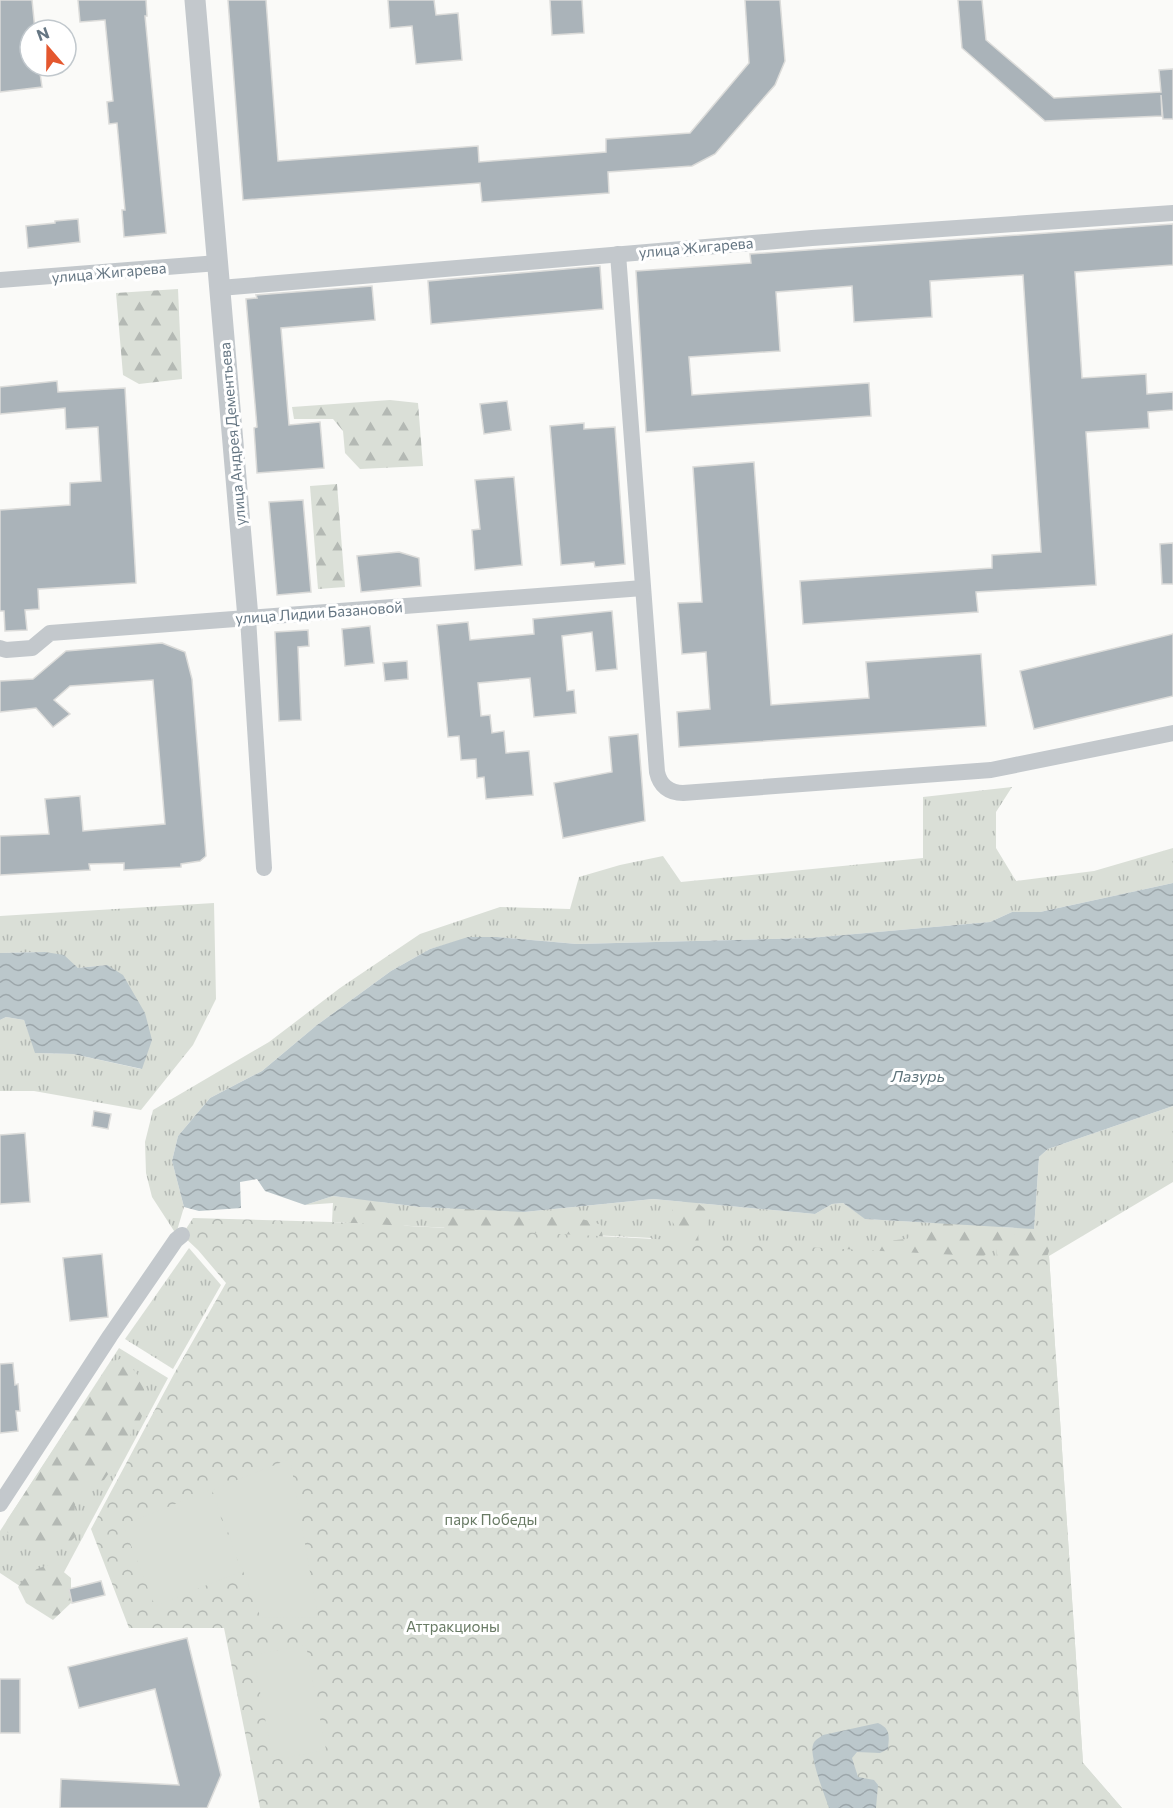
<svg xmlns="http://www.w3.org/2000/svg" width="1173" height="1808" font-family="Commissioner,sans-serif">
<defs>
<pattern id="grass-tufts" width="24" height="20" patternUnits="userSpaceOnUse" patternTransform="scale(1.5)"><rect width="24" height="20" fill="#dadfd7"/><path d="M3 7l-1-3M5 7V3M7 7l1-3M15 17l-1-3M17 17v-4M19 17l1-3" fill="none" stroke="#b4b9b4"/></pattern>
<pattern id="forest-firs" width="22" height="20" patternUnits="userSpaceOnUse" patternTransform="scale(1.5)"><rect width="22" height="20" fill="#dadfd7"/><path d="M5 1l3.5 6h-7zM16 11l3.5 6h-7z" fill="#b4b9b4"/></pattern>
<pattern id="park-crowns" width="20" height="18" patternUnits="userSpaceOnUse" patternTransform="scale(1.5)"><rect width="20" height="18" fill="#dadfd7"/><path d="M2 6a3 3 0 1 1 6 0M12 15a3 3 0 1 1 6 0" fill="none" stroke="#b4b9b4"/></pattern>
<pattern id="water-waves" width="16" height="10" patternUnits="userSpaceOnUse" patternTransform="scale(1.5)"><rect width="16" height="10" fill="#bbc7cb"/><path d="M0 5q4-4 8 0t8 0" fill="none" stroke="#9ca6aa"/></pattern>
</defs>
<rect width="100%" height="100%" fill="#fafaf8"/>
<!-- grass -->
<g fill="url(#grass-tufts)">
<polygon points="1012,787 996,812 996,848 1016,881 1094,871 1173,848 1173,883 1040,912 1012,912 990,922 810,938 577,944 497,937 468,938 430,949 391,971 317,1025 262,1071 210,1098 178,1136 172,1161 184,1207 176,1234 152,1197 146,1173 145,1142 153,1110 269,1042 340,988 420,934 500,907 570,909 579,877 620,865 663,856 681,882 923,858 923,797"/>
<polygon points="214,903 216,999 193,1045 141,1110 34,1091 0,1091 0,1020 6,1017 24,1020 36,1053 73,1054 141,1069 107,965 78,968 45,952 0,953 0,916"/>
<polygon points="1173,1106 1173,1182 1049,1256 1083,1763 1122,1808 1077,1808 651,1238 332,1222 333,1203 305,1205 333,1196 420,1207 524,1212 653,1199 815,1214 832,1204 843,1203 866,1219 1034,1229 1039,1157 1048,1149"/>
<polygon points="189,1248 221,1285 173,1369 125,1339"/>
<polygon points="119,1348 168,1378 47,1604 0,1573 0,1531"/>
</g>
<!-- forest -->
<g fill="url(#forest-firs)">
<polygon points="178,289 182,379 139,384 123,375 116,293"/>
<polygon points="390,400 418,403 423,466 360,469 345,453 343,431 333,419 294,419 292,407"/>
<polygon points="337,484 345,587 318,589 310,486"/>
<path d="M358,1195l19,1c3,6 5,14 8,19 6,10 23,10 32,14l-76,-7 18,-8 -5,-8z"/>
<polygon points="690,1197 704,1208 709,1217 707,1227 698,1231 699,1248 681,1246 677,1229 670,1218 673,1207"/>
<path d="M450,1201l69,4 5,15c25,-5 53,-5 77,5l2,13 -157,-6 -5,-13 9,-7z"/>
<polygon points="948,1219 1002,1223 1005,1237 1015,1234 1013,1225 1029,1227 1046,1237 1049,1251 1045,1263 998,1260 996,1247 992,1248 981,1259 841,1250 846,1242 874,1242 907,1239 915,1231"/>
<path d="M123,1358c16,18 25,25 21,51 -2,8 -4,15 -12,19 -3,19 -9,22 -24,31l3,11 -7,10 -11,6 -11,-4c-4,15 -12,28 -4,43l-1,10 -12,12 -6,-2 -6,-5c-22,6 -30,3 -49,-10l3,-10 104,-158z"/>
<path d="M54,1564l17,14v25l-18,17 -27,-17 -8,-16c12,-17 16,-18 36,-23z"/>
</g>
<!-- park -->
<polygon fill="url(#park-crowns)" points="193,1218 332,1222 1016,1258 1049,1255 1083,1763 1122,1808 260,1808 224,1628 129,1628 91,1529 174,1374 226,1283 198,1250 182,1235"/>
<!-- pitch -->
<g fill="#dadfd7">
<polygon points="290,1459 318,1617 261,1618 212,1490"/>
<polygon points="210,1490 242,1571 155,1606 123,1525"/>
<polygon points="306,1645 326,1750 273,1760 253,1655"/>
</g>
<!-- water -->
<g fill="url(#water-waves)">
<polygon points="1173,883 1173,1106 1048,1149 1039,1157 1034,1229 865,1219 843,1203 832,1204 815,1214 653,1199 524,1212 420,1207 333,1196 305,1205 265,1191 257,1179 240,1182 241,1208 199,1211 184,1207 172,1161 178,1136 210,1098 262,1071 317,1025 391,971 430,949 468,937 497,937 577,944 810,938 990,922 1012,912 1040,912"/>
<polygon points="45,952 64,955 78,968 107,965 123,975 145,1013 152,1040 142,1069 73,1054 35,1053 24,1020 6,1017 0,1020 0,953"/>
<path d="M878,1723c13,6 11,13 10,26l-8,4 -23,-1 -5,6 6,19 16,3 4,5 -2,23h-47c-4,-12 -20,-52 -16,-63 1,-5 6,-7 10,-10z"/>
</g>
<!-- building -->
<g fill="#aab3b9" stroke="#dcdcda" stroke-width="1.5">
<polygon points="0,0 32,0 35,30 30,30 30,66 39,66 42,87 0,92"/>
<polygon points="78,0 146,0 147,16 145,16 166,233 124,237 122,210 125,210 117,123 109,124 107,102 113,101 105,20 80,22"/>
<polygon points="228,0 266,0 278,161 478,146 479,162 606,152 606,139 690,133 749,63 745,0 780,0 785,61 775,85 715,154 692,166 608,172 609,193 482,202 480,183 243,200"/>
<polygon points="388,0 434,0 436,15 458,13 462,60 416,64 412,26 390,28"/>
<polygon points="550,0 582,0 584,33 552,35"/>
<polygon points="958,0 982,0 986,40 1054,98 1161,92 1159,70 1173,69 1173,119 1163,119 1161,95 1162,116 1045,121 962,48"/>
<polygon points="78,219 80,242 28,248 26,226 55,223 55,221"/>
<polygon points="1173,224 1173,265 1075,272 1082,378 1146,374 1147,394 1173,392 1173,410 1148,412 1149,428 1086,432 1096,585 976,592 978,612 803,624 800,581 992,568 992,555 1041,552 1023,275 930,281 932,317 854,322 852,286 776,292 780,351 689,357 692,395 869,383 871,416 646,432 636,271 751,263 750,254"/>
<polygon points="600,266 603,309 431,324 428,281"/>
<polygon points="372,286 375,320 281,328 289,425 320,422 324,468 257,473 254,428 257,427 246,299 257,298 256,295"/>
<polygon points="57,381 58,392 125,388 136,583 38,589 39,609 25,610 27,630 5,631 4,611 0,611 0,510 70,505 70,483 101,481 98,427 66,429 65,408 0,414 0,387"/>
<polygon points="507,401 511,430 484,434 480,404"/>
<polygon points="584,423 584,429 615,427 625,564 595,567 594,562 561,565 550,426"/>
<polygon points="754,462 771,705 869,698 866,662 981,654 986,726 679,747 677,712 710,709 706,652 682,654 678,603 702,602 693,467"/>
<polygon points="514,477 522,565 475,570 472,530 480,529 475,480"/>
<polygon points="303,500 311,592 277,595 269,502"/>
<polygon points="1173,543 1173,584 1162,584 1160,544"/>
<polygon points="399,552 419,558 421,586 361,592 357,556"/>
<polygon points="612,611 617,669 596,671 592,632 562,636 567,691 574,690 576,713 534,717 530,678 478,683 481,716 490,715 492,733 504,731 506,753 529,751 533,795 486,799 484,777 477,778 476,759 461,760 459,736 448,737 437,625 468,622 470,640 534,634 533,619"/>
<polygon points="370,626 374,663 345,666 342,629"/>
<polygon points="308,630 309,646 298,647 301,720 279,721 275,632"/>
<polygon points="1173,634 1173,696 1034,729 1020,671"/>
<polygon points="162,643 185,652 192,679 206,856 200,861 181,864 181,867 124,870 124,863 89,864 90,870 0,875 0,836 49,834 45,799 80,796 83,831 165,824 153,680 70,686 54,700 70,714 53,727 36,708 0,712 0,681 33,679 66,651"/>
<polygon points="407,661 408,679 385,681 383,663"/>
<polygon points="638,734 645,821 563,838 554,783 612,772 609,737"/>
<polygon points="94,1111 111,1114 108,1129 92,1126"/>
<polygon points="25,1133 30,1202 0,1204 0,1135"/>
<polygon points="102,1254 108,1317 70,1321 63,1258"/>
<polygon points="13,1363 15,1385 18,1384 20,1411 16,1411 18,1431 0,1433 0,1364"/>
<polygon points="101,1581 105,1595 72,1603 69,1589"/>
<polygon points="187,1638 221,1775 207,1808 60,1808 61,1779 179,1785 155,1689 79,1708 68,1667"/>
<rect x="0" y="1679" width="20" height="54"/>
</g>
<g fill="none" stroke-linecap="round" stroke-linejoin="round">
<!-- minor -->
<g stroke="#c3c8cc" stroke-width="16">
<path d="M618,254l39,518c3,14 12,21 26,21l308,-23 182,-37"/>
<polyline points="0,280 218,263"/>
<polyline points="220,288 812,238 1173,213"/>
<polyline points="248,618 264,868"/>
<polyline points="0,648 6,650 32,648 50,633 643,588"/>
<polyline points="0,1504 110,1336 176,1240 182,1235"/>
</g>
<!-- tertiary -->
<polyline stroke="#c3c8cc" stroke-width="21" points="195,0 248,618"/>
</g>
<g text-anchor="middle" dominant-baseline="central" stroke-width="6" stroke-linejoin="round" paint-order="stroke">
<!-- street labels -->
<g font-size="15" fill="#657683" stroke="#fff">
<text transform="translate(696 247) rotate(-5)">улица Жигарева</text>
<text transform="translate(109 272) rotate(-5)">улица Жигарева</text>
<text transform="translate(232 434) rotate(-95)">улица Андрея Дементьева</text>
<text transform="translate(319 612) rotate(-4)">улица Лидии Базановой</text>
</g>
<!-- park labels -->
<g font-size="15" fill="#687a64" stroke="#fff">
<text x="491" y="1519">парк Победы</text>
<text x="453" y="1626">Аттракционы</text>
</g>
<!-- water labels -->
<g font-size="16" font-style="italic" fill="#60757c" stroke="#fff">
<text x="918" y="1075">Лазурь</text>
</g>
</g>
<!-- north arrow -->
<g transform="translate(48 48) rotate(340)"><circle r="28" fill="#ffffff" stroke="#c1c8cd" stroke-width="1.5"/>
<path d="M0-4.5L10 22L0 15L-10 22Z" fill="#e4572e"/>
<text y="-9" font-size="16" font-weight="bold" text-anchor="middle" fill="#657683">N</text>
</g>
</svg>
